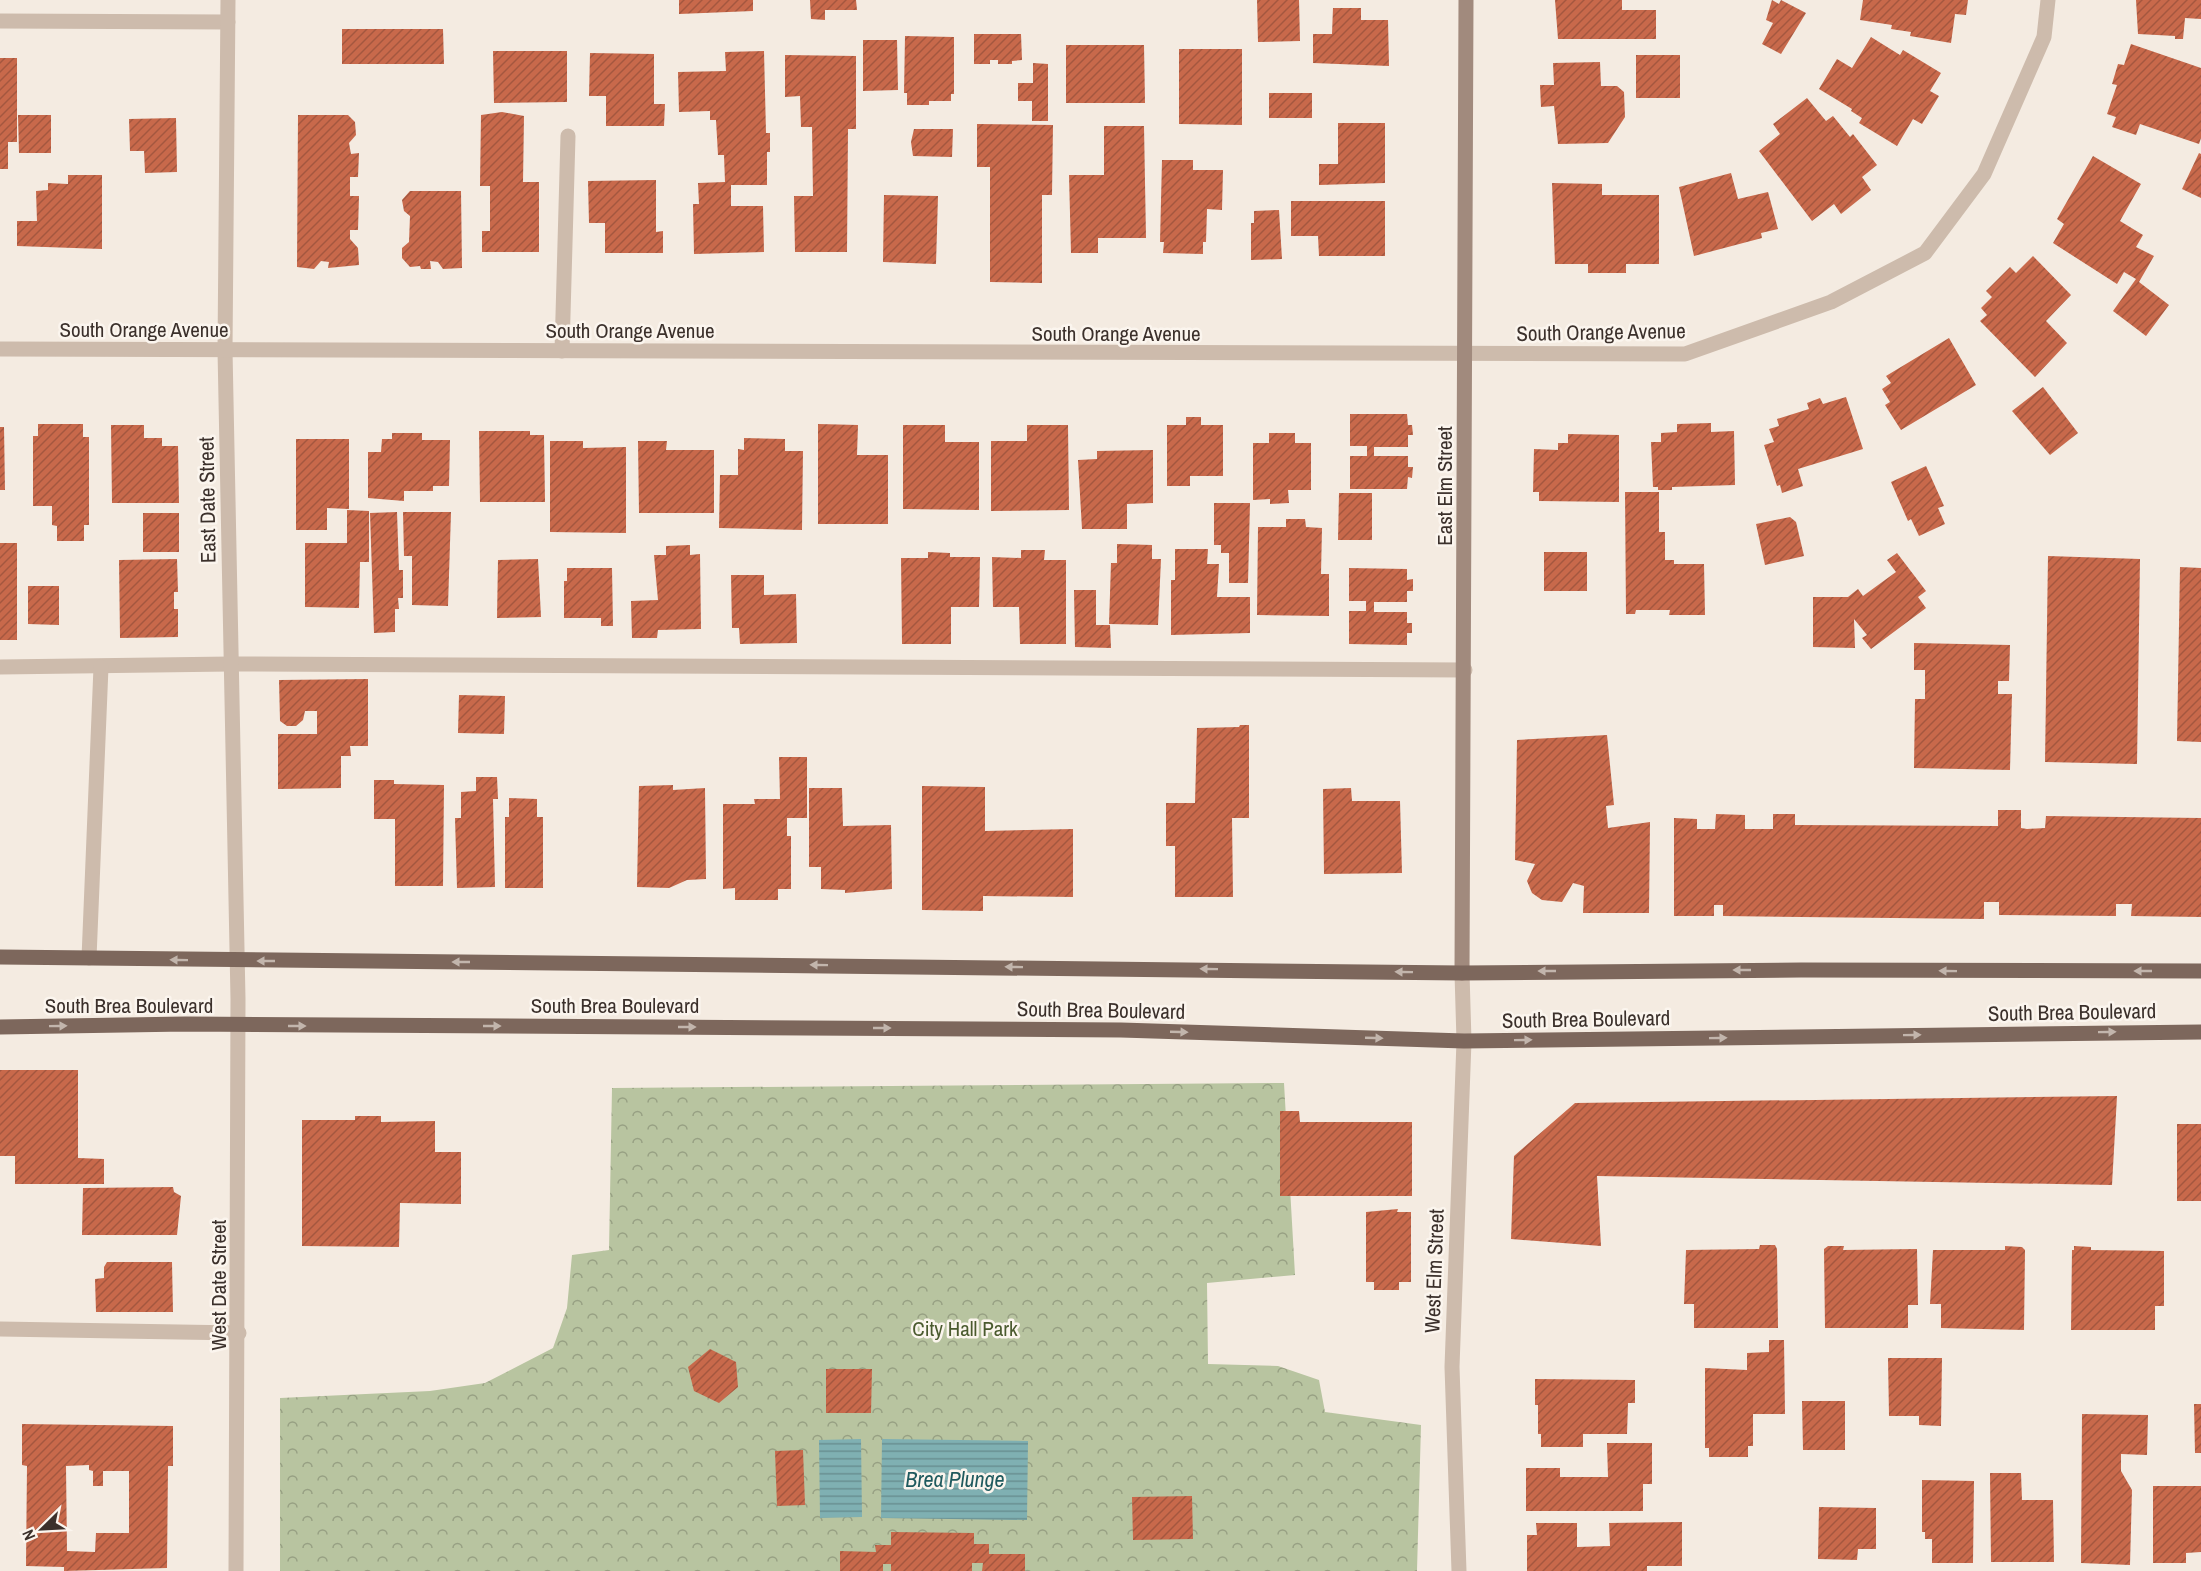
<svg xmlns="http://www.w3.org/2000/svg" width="2201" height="1571" font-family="'Archivo Narrow',sans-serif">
<defs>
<pattern id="forest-crowns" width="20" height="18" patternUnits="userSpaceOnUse" patternTransform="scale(1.5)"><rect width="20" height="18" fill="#b8c4a0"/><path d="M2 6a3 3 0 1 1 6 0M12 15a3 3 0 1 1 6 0" fill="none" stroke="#97a083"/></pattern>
<pattern id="water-rules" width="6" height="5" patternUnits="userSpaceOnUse" patternTransform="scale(1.5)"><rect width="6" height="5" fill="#7fb0b2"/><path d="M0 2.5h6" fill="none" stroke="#699091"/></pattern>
<pattern id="building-hatch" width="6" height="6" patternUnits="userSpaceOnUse" patternTransform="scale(1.5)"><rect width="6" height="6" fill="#c8694b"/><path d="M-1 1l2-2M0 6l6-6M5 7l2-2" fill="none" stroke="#a4573f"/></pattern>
</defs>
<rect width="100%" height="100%" fill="#f4ebe1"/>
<!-- forest -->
<polygon fill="url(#forest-crowns)" points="1284,1083 1295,1275 1207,1283 1208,1364 1278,1366 1319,1380 1325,1412 1421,1425 1417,1571 280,1571 280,1398 430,1391 485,1383 553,1348 567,1308 572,1255 609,1250 612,1088"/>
<!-- water -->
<g fill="url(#water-rules)">
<polygon points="861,1439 862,1517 820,1518 819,1440"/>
<polygon points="882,1439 1028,1441 1027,1520 881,1518"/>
</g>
<!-- building -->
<g fill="url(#building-hatch)" fill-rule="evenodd">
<polygon points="679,0 753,0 753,11 679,14"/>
<polygon points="810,0 856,0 857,10 825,10 825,20 811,19"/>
<polygon points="1257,0 1299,0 1300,41 1258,42"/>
<polygon points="1555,0 1622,0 1622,10 1656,10 1656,39 1558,39"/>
<polygon points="1772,0 1779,4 1781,0 1806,13 1781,54 1762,44 1773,23 1766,20"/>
<polygon points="1863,0 1968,0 1966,15 1955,14 1951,43 1910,36 1911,32 1891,29 1892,25 1860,20"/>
<polygon points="2136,0 2201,0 2201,19 2185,18 2183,39 2175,39 2175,36 2138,34"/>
<polygon points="1333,8 1361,8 1361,20 1388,20 1389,66 1313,63 1313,34 1332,34"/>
<polygon points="342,29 443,29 444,64 342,64"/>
<polygon points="974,34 1021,34 1022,60 1012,61 1012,64 998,64 998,60 990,60 990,64 974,64"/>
<polygon points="905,36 954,37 954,94 951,94 951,101 929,101 929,105 907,105 907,93 904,93"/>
<polygon points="1871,37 1900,55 1903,50 1941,73 1930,91 1939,96 1922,124 1913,119 1897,146 1859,123 1862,118 1851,111 1852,109 1819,89 1837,59 1852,68"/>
<polygon points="863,40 897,40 898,90 863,91"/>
<polygon points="2131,44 2201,68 2201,138 2199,144 2140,124 2136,135 2112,127 2116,117 2107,114 2117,85 2112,84 2118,64 2124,65"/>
<polygon points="1066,45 1144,45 1145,103 1066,103"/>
<polygon points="1179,49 1242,49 1242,125 1179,124"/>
<polygon points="493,51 567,51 567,102 494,103"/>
<polygon points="764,51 766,133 770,133 770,152 767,152 767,185 731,185 731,206 763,206 764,252 694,254 693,204 699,204 698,183 725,182 724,155 718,155 716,120 710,120 710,111 679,112 678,72 726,71 725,52"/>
<polygon points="590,53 654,54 654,104 665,104 664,126 606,126 606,96 589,96"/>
<polygon points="785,55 856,56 856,129 848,129 847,252 795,252 794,196 813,196 812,127 801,127 800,96 785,97"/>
<rect x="1636" y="55" width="44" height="43"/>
<polygon points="0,58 17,58 17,142 8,142 8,169 0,169"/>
<polygon points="1600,62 1601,86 1617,86 1624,92 1625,117 1608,143 1558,144 1554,106 1541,107 1540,85 1554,85 1553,63"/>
<polygon points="1033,63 1048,64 1048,121 1032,121 1032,101 1018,101 1018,83 1033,83"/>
<rect x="1269" y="93" width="43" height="25"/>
<polygon points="1807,98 1826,121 1833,116 1850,137 1853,134 1877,165 1862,177 1871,190 1841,214 1834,204 1812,221 1759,151 1780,134 1773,124"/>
<polygon points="502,112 524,116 523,182 539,182 539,252 482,252 482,231 490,231 490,186 480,186 481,115"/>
<polygon points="18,115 51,115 51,153 19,153"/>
<polygon points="298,115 348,115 355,122 356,135 349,143 351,154 359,153 358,177 350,177 350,196 359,196 358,230 350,230 350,239 358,248 359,265 328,268 329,262 321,261 314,269 297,267"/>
<polygon points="176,118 177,172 145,173 144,151 130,151 129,119"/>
<polygon points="1338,123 1385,123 1385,183 1319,185 1319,164 1338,164"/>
<polygon points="977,124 1053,125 1052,195 1042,195 1042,283 990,282 990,167 977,167"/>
<polygon points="1104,126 1144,126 1146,238 1098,238 1098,253 1071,253 1069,175 1104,175"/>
<polygon points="914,129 953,129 952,157 913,156 911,142"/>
<polygon points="2199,153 2201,154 2201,198 2182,189"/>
<polygon points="2093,156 2141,184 2120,221 2143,235 2136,247 2154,256 2139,282 2169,305 2146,336 2113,311 2136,279 2124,272 2117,284 2053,243 2064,224 2057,219"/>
<polygon points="1162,160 1193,160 1193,170 1223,170 1222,210 1207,209 1206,242 1203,242 1203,254 1163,253 1164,242 1160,242"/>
<polygon points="1731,173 1738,199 1768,192 1778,229 1761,233 1762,238 1694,256 1679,187"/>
<polygon points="68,175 102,175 102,249 17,246 17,221 37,221 36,191 48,190 48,183 68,184"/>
<polygon points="656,180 656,232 663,231 663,253 605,253 605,223 589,223 588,181"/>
<polygon points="1552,183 1602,184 1602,195 1659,195 1659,264 1626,264 1626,273 1588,273 1588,264 1555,264"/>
<polygon points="410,191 461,191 462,268 443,269 438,262 430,261 431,269 421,269 420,266 410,267 402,258 402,248 409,242 410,216 404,211 402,200"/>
<polygon points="884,195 938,196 936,264 883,262"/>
<polygon points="1291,201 1385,201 1385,256 1319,256 1318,236 1291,236"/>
<polygon points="1279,210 1282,259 1251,260 1251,223 1254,223 1254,211"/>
<polygon points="2033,256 2071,295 2046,321 2067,343 2035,377 1980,321 1987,315 1981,308 1992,297 1986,291 2010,267 2016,273"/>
<polygon points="1949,338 1976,385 1901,430 1885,405 1890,402 1882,389 1891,383 1886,376"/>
<polygon points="2043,387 2078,433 2050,455 2012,411"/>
<polygon points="1846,397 1863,449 1798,469 1803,486 1782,493 1780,485 1777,486 1764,445 1774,442 1769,429 1779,426 1777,419 1809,409 1807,403 1820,398 1823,404"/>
<polygon points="1350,414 1407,414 1408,425 1412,425 1413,435 1408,435 1408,447 1374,447 1374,456 1408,456 1408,467 1413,467 1412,478 1408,477 1407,489 1350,489 1350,456 1367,456 1367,446 1350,446"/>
<polygon points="1186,417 1201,417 1201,425 1223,425 1223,476 1190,476 1190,486 1167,486 1167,425 1186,425"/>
<polygon points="1711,423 1711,432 1734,431 1735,485 1672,487 1672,490 1658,490 1658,487 1653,487 1651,442 1661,442 1661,433 1677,432 1677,424"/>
<polygon points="38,424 83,424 83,437 89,437 89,525 84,525 84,541 57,541 57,526 52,525 52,506 33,506 33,436 38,436"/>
<polygon points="818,424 858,425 857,455 888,455 888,524 818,524"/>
<polygon points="111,425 144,425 144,438 162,438 162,446 178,446 179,503 112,503"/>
<polygon points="903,425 945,425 945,442 979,442 979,510 903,509"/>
<polygon points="1027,425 1068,425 1069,510 991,511 991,441 1027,441"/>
<polygon points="0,427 4,427 5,490 0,490"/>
<polygon points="479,431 530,431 530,435 544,435 545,502 480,502"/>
<polygon points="392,433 422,433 422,440 450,440 449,486 433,486 433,491 404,491 404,501 368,498 368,452 381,452 382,439 392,439"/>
<polygon points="1269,433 1295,433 1295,443 1311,443 1311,490 1288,490 1289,503 1270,504 1270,499 1253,500 1253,443 1269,443"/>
<polygon points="1568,434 1619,435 1619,502 1539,501 1539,492 1533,492 1534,449 1558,450 1558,443 1568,443"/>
<polygon points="744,438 785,439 785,451 803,451 802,530 719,528 720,475 738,475 738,449 744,450"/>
<polygon points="296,439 349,439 349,509 327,508 327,530 296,530"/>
<polygon points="550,441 583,441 583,448 626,447 626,533 550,532"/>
<polygon points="638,441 667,441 666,450 714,450 714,513 639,513"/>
<polygon points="1153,450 1153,503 1127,504 1127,529 1082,529 1078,460 1097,459 1097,451"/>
<polygon points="1926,466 1944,506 1938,508 1945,524 1919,536 1911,519 1908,521 1891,482"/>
<polygon points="1625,492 1659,492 1659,532 1665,532 1665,560 1674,560 1674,564 1704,564 1705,615 1669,615 1670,610 1636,610 1635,614 1626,614"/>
<polygon points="1339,493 1372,493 1372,540 1338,540"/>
<polygon points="1214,503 1250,503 1248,583 1229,583 1229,553 1221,553 1221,545 1214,545"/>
<polygon points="347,510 369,511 369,562 360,562 359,608 305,607 305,543 347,543"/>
<polygon points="397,512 399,570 403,570 403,598 398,598 399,609 395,609 395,632 374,633 370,513"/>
<polygon points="403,512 451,512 448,606 412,605 412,556 404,556"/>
<rect x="143" y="513" width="36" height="39"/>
<polygon points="1790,517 1796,522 1804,556 1765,565 1756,524"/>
<polygon points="1286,519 1305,519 1306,527 1322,528 1321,574 1329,574 1329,616 1257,615 1258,527 1286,527"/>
<rect x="0" y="543" width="17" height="97"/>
<polygon points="1117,544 1152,545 1152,559 1161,559 1158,625 1109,624 1111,563 1117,563"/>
<polygon points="690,545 690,555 700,554 701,629 658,630 657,638 632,638 631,601 658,600 654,555 666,555 666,546"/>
<polygon points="1175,549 1208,549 1207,564 1219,564 1217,597 1250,597 1250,633 1171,635 1171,580 1175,580"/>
<polygon points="1021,550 1045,550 1044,560 1066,560 1066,644 1020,644 1019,607 993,607 992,557 1021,558"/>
<polygon points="928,552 950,553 950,557 980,557 979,607 951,607 951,644 902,644 901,558 928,558"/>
<rect x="1544" y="552" width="43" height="39"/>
<polygon points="1897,553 1926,591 1918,597 1926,608 1871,649 1862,638 1867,635 1854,619 1855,648 1813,647 1813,597 1848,597 1858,589 1863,596 1896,572 1887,560"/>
<polygon points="2048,556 2140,559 2137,764 2045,762"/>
<polygon points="177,559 178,592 174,592 174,609 178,609 178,637 120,638 119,560"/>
<polygon points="538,559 541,617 497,618 498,560"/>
<polygon points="2180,567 2201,568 2201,742 2177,741"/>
<polygon points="567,568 612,568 613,626 601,626 601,618 564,618 564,581 567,581"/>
<polygon points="1349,568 1407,569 1407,580 1413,579 1413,591 1407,591 1407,602 1374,602 1374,612 1407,612 1407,623 1412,623 1412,633 1407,633 1407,645 1349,644 1349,611 1366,611 1366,601 1349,601"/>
<polygon points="731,575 764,575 764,595 796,594 797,643 740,644 739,628 732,628"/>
<polygon points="28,586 59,586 59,625 28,624"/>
<polygon points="1074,590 1096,590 1096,625 1110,625 1111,648 1075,647"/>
<polygon points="1914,643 2010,645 2009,681 1998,681 1998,694 2012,694 2010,770 1914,768 1915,699 1925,699 1925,670 1914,670"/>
<polygon points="368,679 368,746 350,746 351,756 341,756 341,788 278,789 278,734 317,734 317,711 305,711 303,720 296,726 287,726 280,721 279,680"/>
<polygon points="459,695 505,696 504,734 458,733"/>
<polygon points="1240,725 1249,725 1249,818 1232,818 1233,897 1175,897 1175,846 1166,846 1166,803 1195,803 1197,728 1239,727"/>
<polygon points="1607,735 1614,805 1606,806 1608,828 1650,822 1649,913 1583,913 1584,886 1573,883 1562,902 1542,900 1532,893 1527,881 1535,864 1515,860 1517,740"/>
<polygon points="779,757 807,757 807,818 787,818 787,836 791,836 791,889 778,889 778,900 735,900 735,888 723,889 723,804 755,804 754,799 780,799"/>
<polygon points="476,777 497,777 498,799 493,799 495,887 457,888 455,818 461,818 461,792 476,791"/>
<polygon points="374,780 394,780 394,784 444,785 443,886 395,886 395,819 374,819"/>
<polygon points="673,785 673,790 705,788 706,879 687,880 669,888 637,887 639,786"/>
<polygon points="922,786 985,787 985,831 1073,829 1073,897 983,896 983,911 922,910"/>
<polygon points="809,788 842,788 843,826 891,825 892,889 845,893 845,890 821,889 821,867 809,867"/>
<polygon points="1351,788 1352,801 1400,801 1402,873 1324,874 1323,789"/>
<polygon points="509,798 537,799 537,817 543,817 543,888 505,888 505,817 509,817"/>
<polygon points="1998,810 2021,810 2021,828 2027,829 2045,828 2046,816 2201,818 2201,917 2131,916 2132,904 2116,904 2116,916 1999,915 1999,902 1984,902 1984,919 1723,916 1723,905 1714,905 1714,916 1674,916 1674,818 1697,819 1697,829 1715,829 1716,814 1745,815 1745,829 1773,829 1773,814 1795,814 1795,825 1998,826"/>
<polygon points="0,1070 78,1070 78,1158 104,1159 104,1184 15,1184 15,1156 0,1156"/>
<polygon points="2117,1096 2112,1185 1597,1176 1601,1246 1511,1239 1514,1156 1575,1103"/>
<polygon points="1280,1111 1299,1111 1300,1122 1412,1122 1412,1196 1280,1196"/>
<polygon points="355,1116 381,1116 381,1122 435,1121 435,1152 461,1152 461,1204 400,1203 399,1247 302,1246 302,1120 355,1120"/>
<rect x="2177" y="1124" width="24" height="77"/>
<polygon points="173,1187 174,1192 181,1196 177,1235 82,1235 83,1188"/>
<polygon points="1398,1209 1397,1212 1411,1212 1411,1282 1399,1282 1399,1290 1374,1290 1374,1282 1366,1282 1366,1212"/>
<polygon points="1760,1245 1775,1245 1777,1249 1778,1328 1694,1328 1694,1304 1684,1304 1686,1250 1759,1249"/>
<polygon points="1828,1246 1844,1246 1843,1250 1917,1249 1918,1305 1908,1305 1908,1328 1825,1328 1824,1249"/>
<polygon points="2005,1246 2022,1247 2025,1250 2024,1330 1941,1328 1941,1304 1930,1304 1933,1250 2005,1250"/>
<polygon points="2074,1246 2091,1247 2091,1250 2164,1251 2164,1306 2155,1306 2155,1330 2071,1330 2072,1250 2074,1250"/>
<polygon points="107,1262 172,1262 173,1312 96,1312 95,1279 104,1278 104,1267"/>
<polygon points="1769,1340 1784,1340 1785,1414 1753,1414 1753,1446 1748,1446 1748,1457 1709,1457 1709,1448 1705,1448 1705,1368 1747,1370 1747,1353 1769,1352"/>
<polygon points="710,1349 736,1362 738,1387 719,1403 694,1391 688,1367"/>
<polygon points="1888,1358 1942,1358 1941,1426 1919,1425 1919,1416 1889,1416"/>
<polygon points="826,1369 872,1369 871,1413 826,1413"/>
<polygon points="1535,1379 1635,1380 1635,1403 1628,1403 1627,1434 1583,1434 1583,1447 1541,1447 1541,1434 1538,1434 1538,1405 1535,1405"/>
<polygon points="1802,1401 1845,1401 1845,1450 1803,1450"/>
<polygon points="2194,1404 2201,1404 2201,1453 2195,1453"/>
<polygon points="2082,1414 2148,1415 2147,1455 2121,1454 2121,1471 2132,1490 2130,1565 2081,1563"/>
<path d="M22,1424l151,2v40h-5l-1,102 -103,3v-4l-38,-1 1,-100 -5,-1zM89,1465v5l4,1v15h10v-15h26v62h-33l-1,19 -28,-1 -1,-85z"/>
<polygon points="1607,1443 1652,1443 1652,1484 1643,1484 1643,1511 1526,1511 1526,1468 1560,1468 1560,1477 1608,1477"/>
<polygon points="803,1450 805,1505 777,1506 775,1451"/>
<polygon points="1990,1473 2021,1473 2022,1500 2053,1500 2054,1562 1991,1562"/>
<polygon points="1922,1480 1974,1481 1973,1563 1932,1563 1932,1539 1925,1539 1925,1532 1922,1532"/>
<polygon points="2153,1486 2201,1486 2201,1552 2186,1553 2186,1563 2153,1563"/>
<polygon points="1192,1496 1193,1539 1133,1540 1132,1497"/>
<polygon points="1819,1507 1876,1508 1876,1549 1858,1549 1857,1560 1818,1559"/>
<polygon points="1682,1522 1682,1566 1647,1566 1647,1571 1527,1571 1527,1535 1537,1535 1536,1523 1577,1523 1577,1547 1610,1546 1609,1523"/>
<polygon points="891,1532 974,1533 974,1544 989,1544 989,1554 1025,1554 1025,1571 982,1571 983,1563 972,1563 972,1571 891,1571 891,1564 883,1564 883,1571 840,1571 840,1551 876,1552 875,1545 891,1545"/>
</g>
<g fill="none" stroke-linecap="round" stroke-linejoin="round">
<!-- lane -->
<g stroke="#cdbbac" stroke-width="15">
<polyline points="0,21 228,22"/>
<polyline points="562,351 568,136"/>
<polyline points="0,667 231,664 1465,670"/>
<polyline points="89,958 101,667"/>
<polyline points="0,1329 239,1333"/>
</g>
<!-- street -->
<g stroke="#cdbbac" stroke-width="15">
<polyline points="228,0 225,350 238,999 236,1571"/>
<polyline points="0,349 1685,354 1831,302 1925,253 1984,174 2044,37 2048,0"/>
<polyline points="1459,1571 1452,1367 1464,1041 1462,973"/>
</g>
<!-- secondary -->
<polyline stroke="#a18a7d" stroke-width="15" points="1462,973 1466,0"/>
<!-- primary -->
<g stroke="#7d675c" stroke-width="15">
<polyline points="0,957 1462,973 1801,970 2201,971"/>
<polyline points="0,1027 186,1024 1121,1030 1464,1041 2201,1032"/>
</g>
</g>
<!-- one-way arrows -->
<defs><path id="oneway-solid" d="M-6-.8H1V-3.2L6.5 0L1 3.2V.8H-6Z" transform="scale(1.5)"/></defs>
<g fill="#c2b5ac">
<use href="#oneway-solid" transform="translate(179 960) rotate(-179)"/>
<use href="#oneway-solid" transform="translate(266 961) rotate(-180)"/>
<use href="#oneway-solid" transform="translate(461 962) rotate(-180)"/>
<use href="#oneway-solid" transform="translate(819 965) rotate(-179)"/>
<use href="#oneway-solid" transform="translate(1014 967) rotate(-179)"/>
<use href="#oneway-solid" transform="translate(1209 969) rotate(-179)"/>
<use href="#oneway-solid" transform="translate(1742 970) rotate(180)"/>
<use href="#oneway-solid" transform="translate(1547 971) rotate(180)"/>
<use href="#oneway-solid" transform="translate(1948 971) rotate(-179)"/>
<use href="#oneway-solid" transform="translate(2143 971) rotate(180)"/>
<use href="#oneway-solid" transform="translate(1404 972) rotate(-179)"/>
<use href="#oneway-solid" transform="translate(58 1026) rotate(-1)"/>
<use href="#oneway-solid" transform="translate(297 1026)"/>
<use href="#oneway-solid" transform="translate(492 1026)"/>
<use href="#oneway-solid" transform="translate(687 1027)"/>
<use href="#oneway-solid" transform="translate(882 1028)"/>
<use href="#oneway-solid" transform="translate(1179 1032) rotate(2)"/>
<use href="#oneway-solid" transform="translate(2107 1032) rotate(-1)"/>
<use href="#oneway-solid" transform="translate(1912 1035) rotate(-1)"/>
<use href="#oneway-solid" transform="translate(1374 1038) rotate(2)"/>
<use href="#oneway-solid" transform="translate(1718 1038) rotate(-1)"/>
<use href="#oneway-solid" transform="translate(1523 1040) rotate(-1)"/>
</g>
<g text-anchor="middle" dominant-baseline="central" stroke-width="5" stroke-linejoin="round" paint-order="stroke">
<!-- street labels -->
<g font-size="21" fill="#3b302b" stroke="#fbf5ee">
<text x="144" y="329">South Orange Avenue</text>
<text x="630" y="330">South Orange Avenue</text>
<text transform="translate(1601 332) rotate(-1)">South Orange Avenue</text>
<text x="1116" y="333">South Orange Avenue</text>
<text transform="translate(1444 486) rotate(-90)">East Elm Street</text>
<text transform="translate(207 500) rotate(-91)">East Date Street</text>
<text x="129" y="1005">South Brea Boulevard</text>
<text x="615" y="1005">South Brea Boulevard</text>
<text transform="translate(1101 1010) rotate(1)">South Brea Boulevard</text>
<text transform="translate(2072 1012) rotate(-1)">South Brea Boulevard</text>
<text transform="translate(1586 1019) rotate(-1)">South Brea Boulevard</text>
<text transform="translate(1434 1271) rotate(-88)">West Elm Street</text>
<text transform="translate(218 1285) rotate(-90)">West Date Street</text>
</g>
<!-- park labels -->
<g font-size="21" fill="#4a5a2e" stroke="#fbf5ee">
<text x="965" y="1328">City Hall Park</text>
</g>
<!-- water labels -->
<g font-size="22" font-style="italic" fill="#1f5a5e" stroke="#fbf5ee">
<text x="955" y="1479">Brea Plunge</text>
</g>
</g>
<!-- north arrow -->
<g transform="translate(42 1529) rotate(246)" stroke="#fbf5ee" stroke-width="4.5" paint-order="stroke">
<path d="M0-4.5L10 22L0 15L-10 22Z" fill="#3b302b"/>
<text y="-9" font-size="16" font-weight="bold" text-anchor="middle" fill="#3b302b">N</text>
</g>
</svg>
